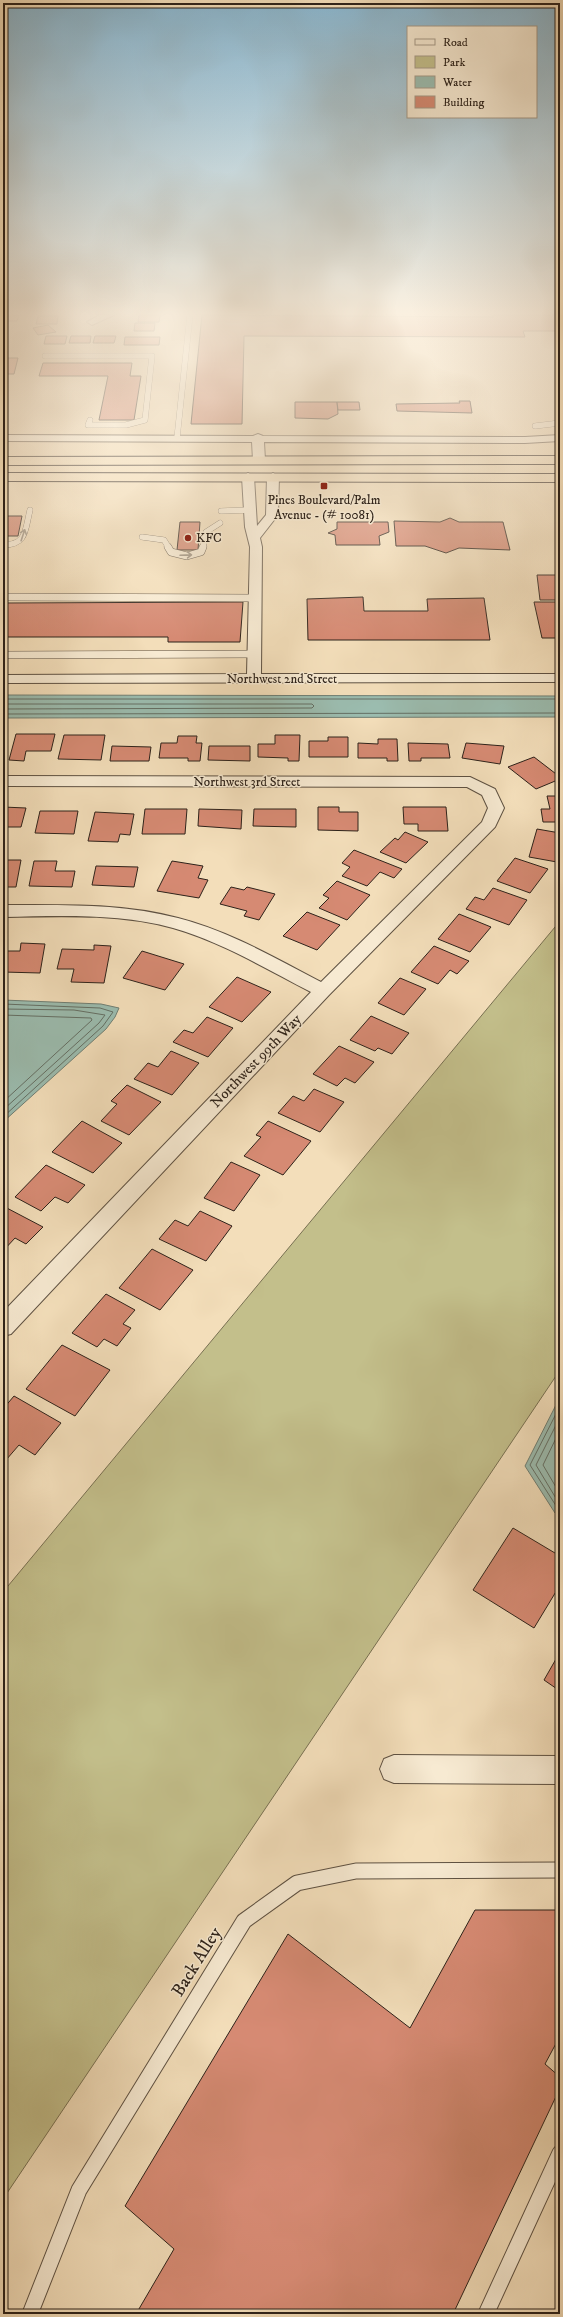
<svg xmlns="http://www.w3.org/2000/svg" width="563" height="2317" font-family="'IM FELL DW Pica',serif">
<rect width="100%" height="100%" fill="#f3deba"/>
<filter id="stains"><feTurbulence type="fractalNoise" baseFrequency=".005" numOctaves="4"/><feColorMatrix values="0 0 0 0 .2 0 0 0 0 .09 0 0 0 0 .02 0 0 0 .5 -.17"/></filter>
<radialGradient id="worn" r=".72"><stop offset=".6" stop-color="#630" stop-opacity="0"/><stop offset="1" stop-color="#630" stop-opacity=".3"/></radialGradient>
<!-- green -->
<polygon fill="#c3bf8b" stroke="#787052" points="560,921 560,1370 3,2199 3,1592"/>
<!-- water -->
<g fill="#9bbcaf" stroke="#6f7e73">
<polygon points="3,695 560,696 560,717 3,718"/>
<polygon points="3,1000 101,1004 119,1008 115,1017 106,1029 3,1122"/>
<polygon points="560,1397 560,1517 555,1513 525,1466"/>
</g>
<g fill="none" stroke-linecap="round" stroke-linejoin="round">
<!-- shore -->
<g stroke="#646f64" stroke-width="1">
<polyline points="3,699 560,699"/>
<polyline points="3,704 312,704 314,706 312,708 3,709"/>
<polyline points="3,714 560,713"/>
<polyline points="3,1004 100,1008 113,1012 103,1026 3,1117"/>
<polyline points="3,1009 74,1010 105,1015 99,1023 3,1110"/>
<polyline points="3,1015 91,1018 92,1020 3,1102"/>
<polyline points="560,1406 530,1465 560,1512"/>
<polyline points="560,1417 536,1465 560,1505"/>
<polyline points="560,1430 543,1465 560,1494"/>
</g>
</g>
<!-- building -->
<g fill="#d68a73" stroke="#2d221a">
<polygon points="139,315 160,315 159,322 138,322"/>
<polygon points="202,315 493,317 493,315 560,315 560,331 523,331 525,337 244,336 242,424 191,424"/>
<polygon points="3,316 19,316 17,321 3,321"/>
<polygon points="38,316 58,316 57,324 36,324"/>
<polygon points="135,323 155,323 154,331 134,331"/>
<polygon points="48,325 56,332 38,335 33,328"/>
<polygon points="46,336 67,336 65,344 44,344"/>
<polygon points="71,336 91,336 90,343 69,343"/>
<polygon points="95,336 116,336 114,343 93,343"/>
<polygon points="125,337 160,337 159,345 124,345"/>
<polygon points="3,358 18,358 14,374 3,374"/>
<polygon points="43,363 132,363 130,376 141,376 134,420 99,420 108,376 39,376"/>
<polygon points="459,401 470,401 472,413 397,411 396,404 460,403"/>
<polygon points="295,402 337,402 338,414 328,419 295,418"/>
<polygon points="337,402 359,402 360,410 338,410"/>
<polygon points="3,516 22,516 18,536 3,536"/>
<polygon points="450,518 459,522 503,522 510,550 459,548 446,553 425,546 396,546 394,521 440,522"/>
<polygon points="180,522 200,522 198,550 177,550"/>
<polygon points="337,522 388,522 389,532 379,536 380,545 336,545 335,535 328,533 337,529"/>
<polygon points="537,575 560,575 560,600 540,600"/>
<polygon points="363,597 364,611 428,611 427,599 484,598 490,640 308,640 307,599"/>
<polygon points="243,602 240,642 168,642 168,637 3,637 3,603"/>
<polygon points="534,602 560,602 560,638 542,638"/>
<polygon points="16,734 55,734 51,751 26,751 24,761 9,760"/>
<polygon points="64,735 105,735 101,760 58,759"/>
<polygon points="275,735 300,735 299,761 288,761 288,758 258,757 258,744 275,744"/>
<polygon points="178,736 197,736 196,743 202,743 200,761 188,761 188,758 159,758 161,743 177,743"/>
<polygon points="328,737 348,737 348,757 309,757 309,741 328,741"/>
<polygon points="378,739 397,739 398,761 387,761 387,758 358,758 358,743 378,744"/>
<polygon points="408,743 448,744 450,758 421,758 421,761 409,761"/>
<polygon points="466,743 504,746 500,764 462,758"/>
<polygon points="112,746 151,747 149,761 110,761"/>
<polygon points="209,746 250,746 250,761 208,760"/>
<polygon points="534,757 560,777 560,779 536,789 508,767"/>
<polygon points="547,796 560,796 560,822 543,822 541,809 550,809"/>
<polygon points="3,807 26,808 21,827 3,827"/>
<polygon points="318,807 339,807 339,812 358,812 358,831 318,830"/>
<polygon points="403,807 446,807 448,831 418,831 418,824 404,824"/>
<polygon points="145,809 187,809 185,834 142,834"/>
<polygon points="199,809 242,810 241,829 198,826"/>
<polygon points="254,809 296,809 296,827 253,826"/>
<polygon points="40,811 78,811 74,834 35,833"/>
<polygon points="95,812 134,814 130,835 120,834 118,842 88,841"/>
<polygon points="537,829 560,833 560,850 557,862 529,857"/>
<polygon points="405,832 428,842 406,863 380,852 395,838 398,840"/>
<polygon points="354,850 402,869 394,878 380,872 367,886 342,876 350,867 342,863"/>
<polygon points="515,858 548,869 530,893 497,881"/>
<polygon points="3,860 21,860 16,887 3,887"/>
<polygon points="34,861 57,861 55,871 75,871 72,887 29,886"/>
<polygon points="172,861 203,866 198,878 208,880 199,898 157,891"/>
<polygon points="96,866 138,867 134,887 92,885"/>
<polygon points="337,881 370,895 347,920 319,908 329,898 323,895"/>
<polygon points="231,887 244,890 247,887 275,894 259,920 244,916 247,911 220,904"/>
<polygon points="493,888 527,900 509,925 466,909 475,897 484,900"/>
<polygon points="307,912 340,925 317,950 283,936"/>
<polygon points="459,914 491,927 470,952 438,939"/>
<polygon points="21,943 45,944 40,973 3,972 3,951 20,951"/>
<polygon points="94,945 111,946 104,983 71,982 74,969 57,969 62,949 94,950"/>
<polygon points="434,946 469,961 457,974 450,970 438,984 411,972"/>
<polygon points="142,951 184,964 165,990 123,978"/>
<polygon points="237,977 271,992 242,1022 209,1007"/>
<polygon points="400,978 426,989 404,1015 378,1003"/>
<polygon points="371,1016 409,1033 392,1054 378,1048 375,1051 350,1040"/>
<polygon points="207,1017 233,1028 208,1057 173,1042 184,1030 193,1033"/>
<polygon points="339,1046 374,1062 355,1083 345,1078 337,1086 313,1074"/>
<polygon points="171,1051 199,1063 172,1095 134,1079 148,1063 158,1067"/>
<polygon points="127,1085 161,1102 129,1135 101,1121 117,1104 111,1101"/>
<polygon points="314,1089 344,1102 320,1132 278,1113 293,1096 304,1101"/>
<polygon points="82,1121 122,1143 93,1173 52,1152"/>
<polygon points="268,1121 311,1141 283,1175 244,1156 261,1137 256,1135"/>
<polygon points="231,1162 260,1175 234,1211 204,1198"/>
<polygon points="46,1165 85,1185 68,1203 55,1197 41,1211 15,1197"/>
<polygon points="3,1206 43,1227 26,1244 15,1238 3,1251"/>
<polygon points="200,1211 232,1226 206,1261 159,1239 175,1220 188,1226"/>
<polygon points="152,1249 193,1270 160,1310 119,1288"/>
<polygon points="106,1294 135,1310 123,1324 131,1328 117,1346 104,1339 97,1347 72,1333"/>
<polygon points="62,1345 110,1370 75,1416 26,1389"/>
<polygon points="14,1396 61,1423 35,1455 19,1445 6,1460 3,1458 3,1409"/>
<polygon points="513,1528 560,1556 560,1585 534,1628 473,1590"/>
<polygon points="560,1652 560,1691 544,1680"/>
<polygon points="475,1910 560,1910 560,2036 545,2064 560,2077 560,2088 453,2314 136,2314 174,2249 125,2206 288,1934 410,2028"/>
</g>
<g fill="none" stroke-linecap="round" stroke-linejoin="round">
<!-- service-far2 casing -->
<g stroke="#5e5142" stroke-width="6">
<g id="service-far2">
<polyline points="45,356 152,356 145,420 126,425 88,425 90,420"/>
<polyline points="535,426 560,423"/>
<polyline points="177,438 190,315"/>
<polyline points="221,511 250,510"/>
<polyline points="142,537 164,540 169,548"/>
<path d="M3,545c24,0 22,-15 27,-35"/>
<polyline points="203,548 206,532 220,523"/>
</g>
</g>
<!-- service-far1 casing -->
<g stroke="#5e5142" stroke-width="8">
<g id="service-far1">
<polyline points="168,547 171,552 187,556 201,552 203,547"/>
<polyline points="3,597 254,598"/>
<polyline points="3,655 255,654"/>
</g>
</g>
<!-- service casing -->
<g stroke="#5e5142" stroke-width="17">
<g id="service">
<polyline points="30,2314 79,2190 244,1921 297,1883 356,1871 560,1870"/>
<polyline points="486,2314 560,2153"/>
</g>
</g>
<!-- minor casing -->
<g stroke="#5e5142" stroke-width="2">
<g id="minor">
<polygon points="100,315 114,315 92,325 87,322"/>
<polygon points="258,434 263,436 525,437 560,435 560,441 525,443 264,442 265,460 259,464 253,460 252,442 3,441 3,435 253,436"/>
<polygon points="248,473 254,477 257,526 266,515 267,477 273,473 279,477 278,515 260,538 262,547 261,674 560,674 560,682 3,683 3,675 247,674 250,547 245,527 242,477"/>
<path d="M3,776l467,1 25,12 9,19 -9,19 -166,168 -318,339 -8,2v-24l308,-320c-45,-23 -89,-50 -138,-64 -55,-15 -114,-12 -170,-11v-12c58,0 118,-2 175,13 51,13 97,40 143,64l161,-160 6,-14 -6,-13 -15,-8 -464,-1z"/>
<polygon points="394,1755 560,1756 560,1784 394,1783 384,1779 380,1769 384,1759"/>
</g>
</g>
<!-- trunk casing -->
<g stroke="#2d221a" stroke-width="2">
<g id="trunk">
<polygon points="560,456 560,464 3,465 3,457"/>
<polygon points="3,473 560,474 560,482 3,481"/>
</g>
</g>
<!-- service-far2 -->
<use href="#service-far2" stroke="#f7ead2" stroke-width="5.5"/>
<!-- service-far1 -->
<use href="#service-far1" stroke="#f7ead2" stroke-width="7"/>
<!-- service -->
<use href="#service" stroke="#f7ead2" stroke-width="15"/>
<!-- minor -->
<use href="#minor" fill="#f7ead2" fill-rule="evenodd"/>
<!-- trunk -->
<use href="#trunk" fill="#f3deba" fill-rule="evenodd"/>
</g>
<!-- one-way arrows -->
<defs><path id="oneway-shaft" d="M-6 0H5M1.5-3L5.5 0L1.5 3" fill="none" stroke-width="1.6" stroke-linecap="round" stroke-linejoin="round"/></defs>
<g stroke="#9c907f">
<use href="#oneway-shaft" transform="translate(23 535) rotate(-72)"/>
<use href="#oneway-shaft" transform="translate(186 555) rotate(-2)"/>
</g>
<!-- sky -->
<linearGradient id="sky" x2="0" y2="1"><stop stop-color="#89b7d1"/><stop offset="0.49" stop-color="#faf0e0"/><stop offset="1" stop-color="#faf0e0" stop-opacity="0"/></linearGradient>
<rect width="563" height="639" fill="url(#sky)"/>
<!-- markers -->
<g fill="#8f2418" stroke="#f7ead2" stroke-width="1.5">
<rect x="320" y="482" width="8" height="8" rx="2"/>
<circle cx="188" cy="538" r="4"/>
</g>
<g text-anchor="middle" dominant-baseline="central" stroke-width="3" stroke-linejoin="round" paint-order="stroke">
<!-- far-poi labels -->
<g font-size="13" fill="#2d221a" stroke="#f7ead2">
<text x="324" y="500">Pines Boulevard/Palm<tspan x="324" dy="15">Avenue - (# 10081)</tspan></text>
<text x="196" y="538" text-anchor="start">KFC</text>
</g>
<!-- far-street labels -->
<g font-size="13" fill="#2d221a" stroke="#f7ead2">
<text x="282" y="679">Northwest 2nd Street</text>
<text x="247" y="782">Northwest 3rd Street</text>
</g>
<!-- street labels -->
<g font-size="15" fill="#2d221a" stroke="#f7ead2">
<text transform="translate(256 1061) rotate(-46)">Northwest 99th Way</text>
</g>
<!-- near-street labels -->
<g font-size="18" fill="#2d221a" stroke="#f7ead2">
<text transform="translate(197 1962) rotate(-58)">Back Alley</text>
</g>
</g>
<!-- margin -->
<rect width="563" height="2317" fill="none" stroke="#f3deba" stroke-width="16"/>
<rect x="4" y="4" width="555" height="2309" fill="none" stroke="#2d221a" stroke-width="2"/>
<rect x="8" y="8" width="547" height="2301" fill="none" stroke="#2d221a"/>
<!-- legend -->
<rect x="407" y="26" width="130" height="92" fill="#f7ead2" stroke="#a69a88"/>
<rect x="415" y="39" width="20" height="6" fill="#f7ead2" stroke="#a69a88"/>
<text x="443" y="46" font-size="12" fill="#2d221a">Road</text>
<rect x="415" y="56" width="20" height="12" fill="#c3bf8b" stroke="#a69a88"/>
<text x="443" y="66" font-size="12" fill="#2d221a">Park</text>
<rect x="415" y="76" width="20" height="12" fill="#9bbcaf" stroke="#a69a88"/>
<text x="443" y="86" font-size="12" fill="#2d221a">Water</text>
<rect x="415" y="96" width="20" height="12" fill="#d68a73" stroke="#a69a88"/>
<text x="443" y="106" font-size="12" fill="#2d221a">Building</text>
<rect width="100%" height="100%" filter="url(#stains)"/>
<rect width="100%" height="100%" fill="url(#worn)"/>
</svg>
